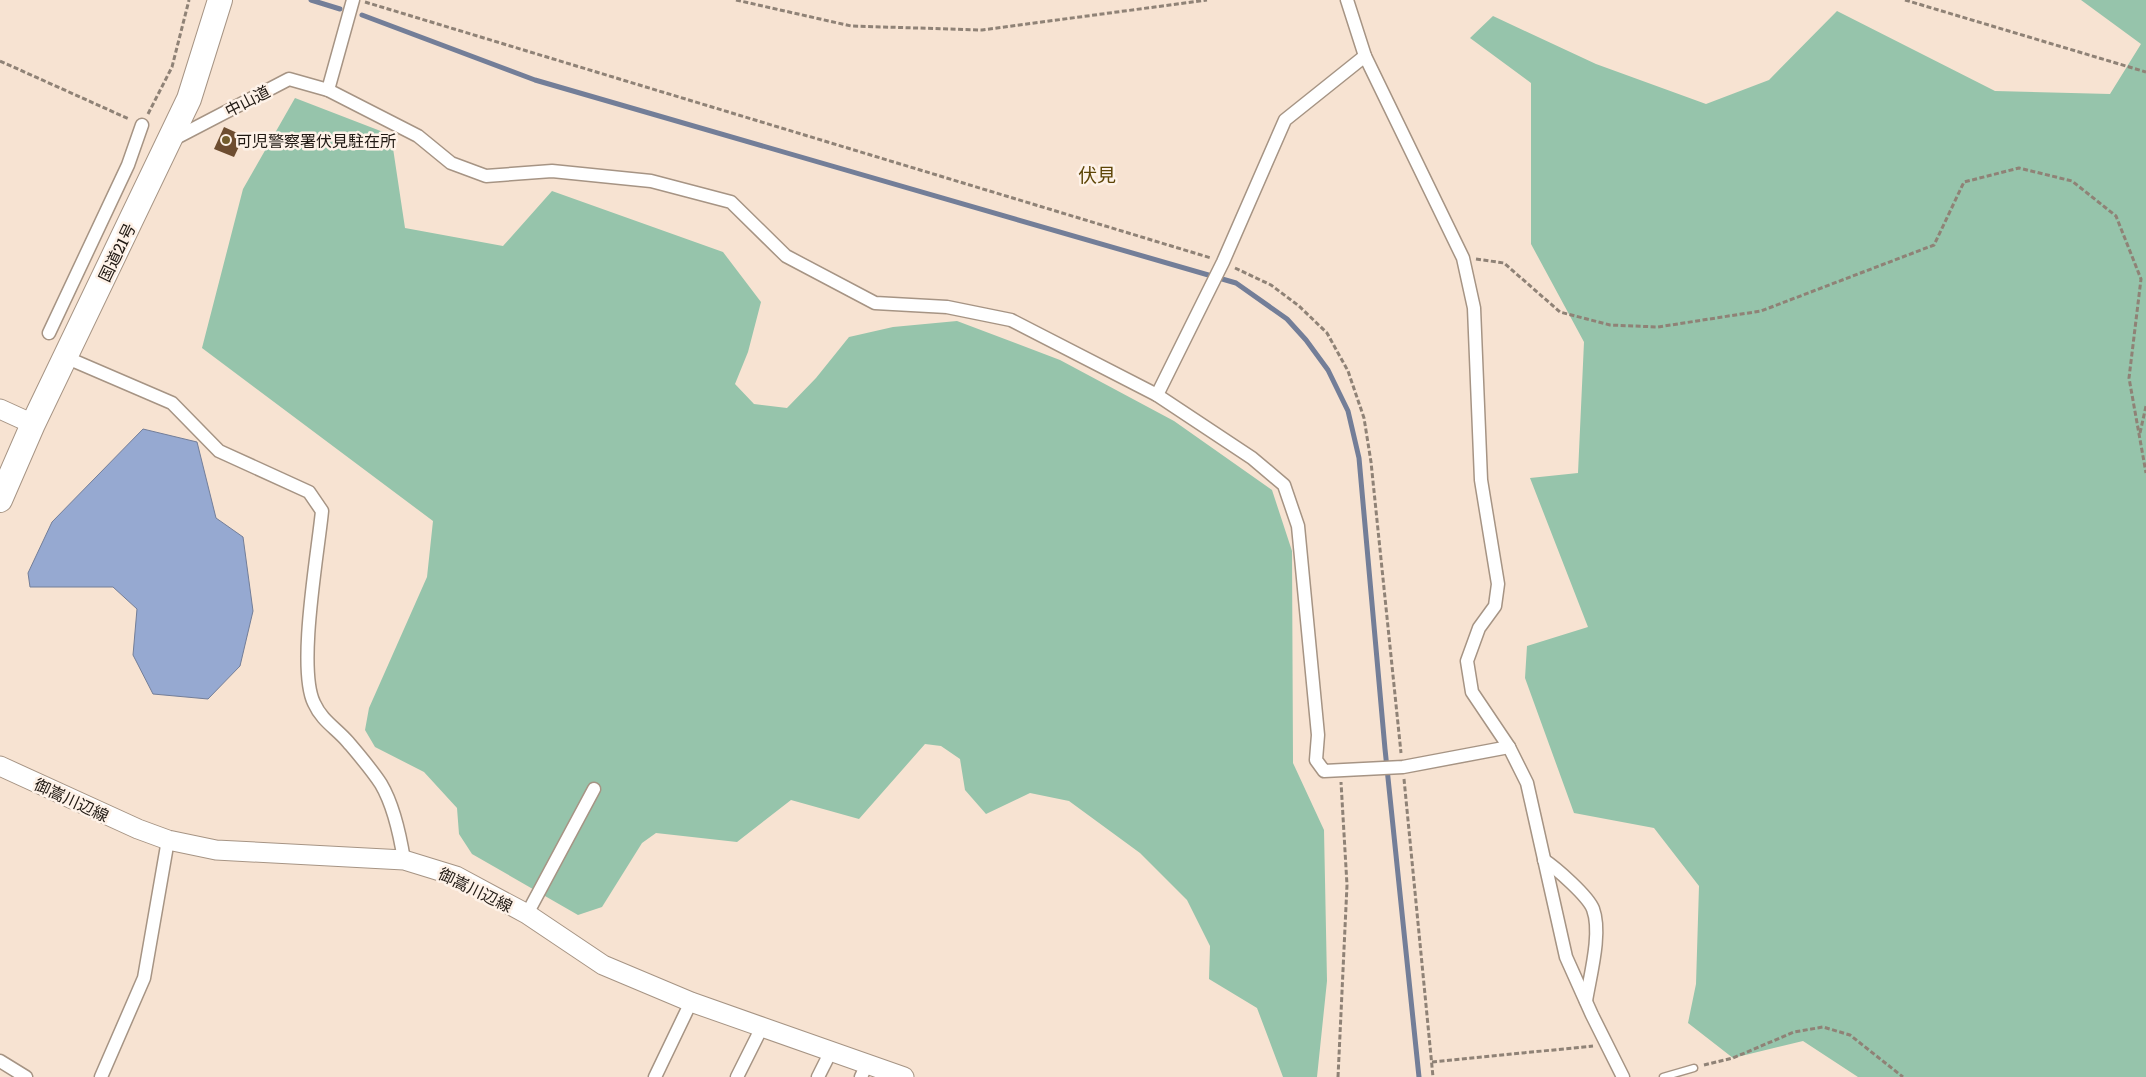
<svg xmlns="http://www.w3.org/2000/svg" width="2146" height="1077" font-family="Literata,'Noto Sans JP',serif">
<rect width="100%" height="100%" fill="#f7e3d2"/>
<!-- green -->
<g fill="#96c4ab">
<polygon points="2081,0 2146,0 2146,1077 1858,1077 1803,1041 1733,1058 1688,1023 1696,984 1699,886 1654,828 1574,813 1525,678 1527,646 1588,627 1530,478 1578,473 1584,342 1531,244 1531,83 1470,38 1493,16 1596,64 1706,104 1769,80 1837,11 1995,91 2110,94 2141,44"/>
<polygon points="295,98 391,135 405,228 503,246 552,191 723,252 761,302 748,352 735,384 754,404 787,408 816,378 849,337 893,327 957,321 1060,360 1174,421 1272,490 1292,551 1293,763 1324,830 1327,981 1317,1077 1283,1077 1257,1008 1209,979 1210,946 1187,900 1140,853 1069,801 1030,793 986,814 965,790 960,759 941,746 925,744 859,819 791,800 737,842 656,833 642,843 602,907 578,915 472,854 459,834 457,808 424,772 375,747 365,730 369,708 427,577 433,521 202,348 243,189"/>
</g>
<!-- water -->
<polygon fill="#96a9d1" stroke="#737e98" points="143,429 197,442 216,518 243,537 253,611 240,666 208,699 153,694 133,655 137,609 113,587 30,587 28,573 52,522"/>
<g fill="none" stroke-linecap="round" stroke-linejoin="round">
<!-- stream -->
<g stroke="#737e98" stroke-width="5">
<polyline points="311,0 340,9"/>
<polyline points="362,15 535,80 1236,283 1287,319 1306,340 1328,370 1348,411 1359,458 1385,749 1419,1077"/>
</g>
</g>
<!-- building -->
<polygon fill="#6d4d30" points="224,127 244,136 234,157 214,149"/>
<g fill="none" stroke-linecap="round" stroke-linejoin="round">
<!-- lane casing -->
<g stroke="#a69484" stroke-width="9">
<polyline id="lane" points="1663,1077 1694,1068"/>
</g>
<!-- street casing -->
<g stroke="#a69484" stroke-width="15">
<g id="street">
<polyline points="1347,0 1365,56 1463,258 1474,308 1481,480 1498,584 1495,606 1479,628 1467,661 1472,692 1509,747 1527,783 1566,957 1592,1015 1623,1077"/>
<polyline points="328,90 353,0"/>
<polyline points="172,140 289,79 328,90 418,136 451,163 486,176 552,171 651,181 731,202 786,256 875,303 947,307 1011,320 1157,395 1252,458 1284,485 1298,526 1318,735 1316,760 1324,771 1403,767 1509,747"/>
<polyline points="49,333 128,165 142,125"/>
<path d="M65,357l107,46 47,48 90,41 13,19c-4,42 -25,157 -8,192 8,18 22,25 34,39 11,13 24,28 33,42 13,22 19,51 23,76"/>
<polyline points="1157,395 1223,262 1285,120 1365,56"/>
<path d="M1544,860c12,8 44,36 49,49 9,24 -3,67 -7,92"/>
<polyline points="527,914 594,789"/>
<polyline points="0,1061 26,1077"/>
<polyline points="101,1077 144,978 168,840"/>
<polyline points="655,1077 691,1002"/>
<polyline points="737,1077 762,1027"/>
<polyline points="818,1077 831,1051"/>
<polyline points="861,1077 867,1064"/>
</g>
</g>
<!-- secondary casing -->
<g stroke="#a69484" stroke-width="21">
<g id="secondary">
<polyline points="0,409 33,424"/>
<polyline points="0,766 138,829 168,840 216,850 404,860 456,876 527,914 603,965 691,1002 904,1077"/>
</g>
</g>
<!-- highway casing -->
<g stroke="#a69484" stroke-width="26">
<polyline id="highway" points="0,500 33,424 189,99 220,0"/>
</g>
<!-- path -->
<g stroke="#8f8276" stroke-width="3" stroke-dasharray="5 2.5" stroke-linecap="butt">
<polyline points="736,0 851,26 982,30 1207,0"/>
<polyline points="1905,0 2146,72"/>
<polyline points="365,2 1211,258"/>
<polyline points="0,61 129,119"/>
<polyline points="148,114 172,67 189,0"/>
<polyline points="1476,259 1504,263 1560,312 1610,325 1658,327 1761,311 1934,245 1964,182 2019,168 2072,181 2116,216 2141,279 2129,378 2146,473"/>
<polyline points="1235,268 1271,285 1299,306 1327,333 1348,371 1364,418 1371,462 1401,753"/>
<polyline points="2140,433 2146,406"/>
<polyline points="1404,779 1433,1077"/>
<polyline points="1432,1062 1593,1046"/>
<polyline points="1704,1065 1733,1058 1794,1032 1823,1027 1850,1035 1903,1077"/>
<polyline points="1338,1077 1347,885 1341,782"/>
</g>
<!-- lane -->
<use href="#lane" stroke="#fff" stroke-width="6"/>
<!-- street -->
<use href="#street" stroke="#fff" stroke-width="12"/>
<!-- secondary -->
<use href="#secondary" stroke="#fff" stroke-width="19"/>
<!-- highway -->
<use href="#highway" stroke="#fff" stroke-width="24"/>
</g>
<!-- markers -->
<circle fill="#735d2d" stroke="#fef2e8" stroke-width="2" cx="226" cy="140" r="5"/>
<g text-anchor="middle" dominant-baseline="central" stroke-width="5" stroke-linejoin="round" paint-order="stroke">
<!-- street labels -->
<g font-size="16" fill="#201913" stroke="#fef2e8">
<text transform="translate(247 100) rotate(-27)">中山道</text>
<text transform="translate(116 252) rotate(-64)">国道21号</text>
<text transform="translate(72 799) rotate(25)">御嵩川辺線</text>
<text transform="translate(476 889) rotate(26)">御嵩川辺線</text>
</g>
<!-- poi labels -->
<g font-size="16" fill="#201913" stroke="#fef2e8" text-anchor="start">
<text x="236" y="140">可児警察署伏見駐在所</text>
</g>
<!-- quarter labels -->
<g font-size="19" fill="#5d4506" stroke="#fef2e8">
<text x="1097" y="174">伏見</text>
</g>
</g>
</svg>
